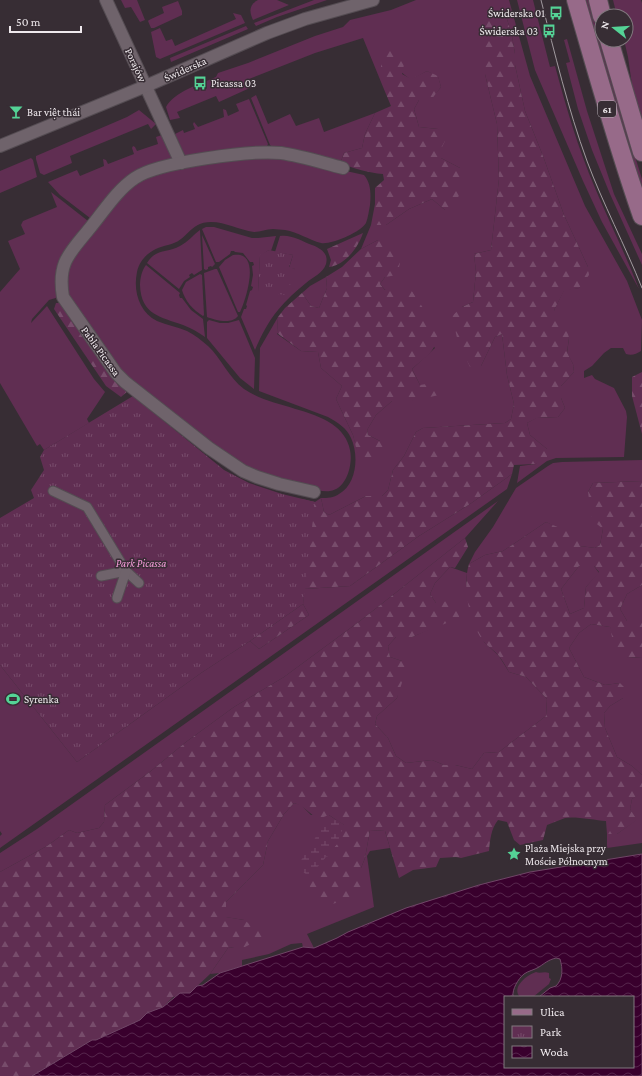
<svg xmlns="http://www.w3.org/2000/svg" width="642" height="1076" font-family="'Crimson Pro',serif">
<defs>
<pattern id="forest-firs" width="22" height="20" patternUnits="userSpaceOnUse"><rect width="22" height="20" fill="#602e52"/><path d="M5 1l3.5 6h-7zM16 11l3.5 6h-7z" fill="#774c6b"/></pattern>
<pattern id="wetland-marsh" width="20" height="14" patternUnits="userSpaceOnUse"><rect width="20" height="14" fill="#602e52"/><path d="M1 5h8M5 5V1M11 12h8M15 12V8" fill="none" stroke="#774c6b"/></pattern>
<pattern id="park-tufts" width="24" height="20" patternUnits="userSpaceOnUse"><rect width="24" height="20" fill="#602e52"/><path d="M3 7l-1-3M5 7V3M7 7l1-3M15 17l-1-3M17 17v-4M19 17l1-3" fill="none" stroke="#774c6b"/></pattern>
<pattern id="water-waves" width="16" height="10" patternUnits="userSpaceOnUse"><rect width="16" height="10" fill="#39002d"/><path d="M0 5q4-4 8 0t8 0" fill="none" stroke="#56254c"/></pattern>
</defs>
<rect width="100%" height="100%" fill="#372d34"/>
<!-- grass -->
<g fill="#602e52">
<polygon points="121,0 137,0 145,20 140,22 131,7 125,8"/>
<path d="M258,0h19l12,5 -36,15c-4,-9 -4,-15 5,-20z"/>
<polygon points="314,0 327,0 277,17 256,26 254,23"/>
<path d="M416,0h93l21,76 55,130 42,75 15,39 -1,31c-5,3 -9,5 -15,3l-3,-6h-12l-7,5 -12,13 -8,5v7l8,-3 3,4 19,9 12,23 1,6 -3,40 -68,1 -9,3 -30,22 3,-17 16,-2 11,-15 -17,-14 -3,-12 9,-5 22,-1 7,-9 -4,-10v-12l13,-14 -1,-8 -6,-11 2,-15 -15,-28 10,-20 15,-2 9,-21 -24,-52 -21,-59 -18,-45 -10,-46v-11l-3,-18 -5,-17 -22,55 12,50 1,28 1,27 -8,71 -17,4 2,18 -3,30 -11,5 19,59 14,-29 7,-3 5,41 7,29 -3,15 -6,4 -82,5 -7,4 -12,24 -11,14 -5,20 -6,6h-16l-37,19 -5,-3 -3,-14c6,0 13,0 18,-4 18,-10 20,-39 12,-56 -4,-10 -14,-16 -23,-21l-69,-26 1,-43 18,-31 -1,17 24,17 17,1 3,16 21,18 -6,13 17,36 8,29 19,-23 -12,-6 -1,-5 9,-15 16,-14h20l8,-16 -8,-16 23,-21 -55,-64 5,-7 -7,-37 -17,9 10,-24h15l23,-16 23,-10 13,11 15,-42 -19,-10 -3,-29 -19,-2 -5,-18 5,-9 12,-1 10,-12 -3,-10 -11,-6 -16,9 -30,-24v26l-18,-44 -48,15 -66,26 3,8 -33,15 -3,-6 -39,16 3,6 -10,2 -4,-13c8,-15 34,-23 50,-30l2,-4 30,-10 67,-27 28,-9 7,-7 41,-10z"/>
<path d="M517,0h16l17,67 5,-1c11,41 23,82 40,122 14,34 31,67 44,101l-37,-67 -19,-41 -48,-111z"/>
<polygon points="586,0 589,0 600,44 642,179 642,190 604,68"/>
<polygon points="613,0 641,0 642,3 642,120 633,92 628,57 624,40 626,40 626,16 617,16"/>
<polygon points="178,1 182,11 182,15 154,28 151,28 148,21 149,20 164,13 162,7"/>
<polygon points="233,13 241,15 245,23 160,59 156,57 151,32 160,28 166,41 172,39 175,46 236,19"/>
<polygon points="246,26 248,29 171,62 170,58"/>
<polygon points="567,39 587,111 614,194 642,254 642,265 610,194 592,150 578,109 566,63 570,62 564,40"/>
<polygon points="256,95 268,124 290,114 296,126 319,118 324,132 375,113 365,134 362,148 344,153 340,164 274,148 270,145 251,98"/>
<polygon points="249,99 268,144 266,148 186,158 175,134 183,130 184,133 195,129 193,124 194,122 198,127 224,117 223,109 226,110 228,116 239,111 236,104"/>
<polygon points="139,110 156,124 151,129 148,124 70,156 72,163 44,175 40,173 36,159 36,156 127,117"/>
<polygon points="162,135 173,158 172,160 159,164 90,218 60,195 48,182 77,170 80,176 104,166 103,159 106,160 108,164 134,154 132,148 133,146 135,147 137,151 158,144 156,137"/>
<path d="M259,155l20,1 85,19c7,8 7,19 6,30 -1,5 -2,13 -4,18 -5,9 -35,22 -45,20 -12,-3 -23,-11 -36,-13 -4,0 -8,-1 -12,-1 -7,0 -12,3 -19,3 -15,-2 -28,-10 -43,-10 -22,0 -23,19 -43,23 -15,3 -28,12 -31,27 -4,19 2,40 20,49 10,4 20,6 30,10 8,4 14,9 21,15 13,12 21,32 36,43 25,17 65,19 88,35 9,6 16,15 18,26 3,14 -3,39 -20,41 -11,2 -31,-8 -43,-11 -8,-2 -17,-3 -24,-5 -21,-7 -37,-20 -54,-34 -15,-11 -30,-23 -45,-35 -13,-10 -28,-19 -40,-31 -7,-7 -13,-17 -19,-25 -11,-16 -37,-46 -40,-64 -3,-23 23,-49 37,-65 10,-12 25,-34 39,-41 35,-15 80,-19 118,-25z"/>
<polygon points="31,158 33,160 37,177 0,193 0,171"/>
<polygon points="51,192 88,221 66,252 59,297 49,300 32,319 31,323 47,306 94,379 105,392 87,419 89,423 44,450 40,444 37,446 0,383 0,292 20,269 8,241 25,234 21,225 23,221 57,207"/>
<path d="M206,227h8l38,11h6l18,-2 -5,15 -2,-1 -9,6 -2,36 37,-23 -6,-1 4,-13 -18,-3 5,-16c10,-2 22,5 32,9 8,3 17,8 14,19 -3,9 -13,13 -20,19 -10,8 -20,17 -28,27 -10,12 -17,26 -23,40l-14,-33 3,-8h2l1,-3 -1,-1 4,-14 2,-1 1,-3 -2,-1 2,-11 -1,-9 2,-1 -1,-3h-3l-7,-9 -8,-1 -1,-1h-3l-1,3 -11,8h-3l-14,-33z"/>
<path d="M200,230l2,40 -8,5 -2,-2 -3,2 1,2 -6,4 -5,8 -32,-26c9,-15 21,-10 33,-17 8,-4 13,-11 20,-16z"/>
<polygon points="202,235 215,264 212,267 211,266 208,267 208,269 206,270 204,269"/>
<path d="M233,255c29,-5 13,44 7,57h-2l-19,-45 6,-7z"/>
<path d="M146,265l34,28 -1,2 1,3h2l9,12 12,9 2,18c-7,-5 -14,-9 -22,-12 -22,-8 -42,-10 -43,-40 0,-7 2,-15 6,-20z"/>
<path d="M215,269h2l21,47c-7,9 -23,4 -31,1l-3,-44z"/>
<path d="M200,274l2,1 2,40 -1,1c-10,-6 -18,-15 -21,-26l4,-8z"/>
<polygon points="326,277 327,288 319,308 311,306 302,293 310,286"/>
<polygon points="209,320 220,323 228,323 239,320 255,358 254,389 240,378 207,338 207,322"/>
<polygon points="642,460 642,481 593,483 588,492 603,529 600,545 595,548 580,546 560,529 546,522 503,551 485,555 469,564 475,552 493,527 516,488 548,466 553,463 562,462"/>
<polygon points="512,474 507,489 0,848 0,836 2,834 0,831 0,665 77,762 201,673 250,641 259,649 309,615 303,604 304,589 350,586 419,536 470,504"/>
<polygon points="498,501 465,538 360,621 284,677 234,707 186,742 151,771 105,805 104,822 99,828 77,833 69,830 47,846 0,872 0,853 37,829"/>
<polygon points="579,566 594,566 599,573 586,587 584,608 570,614 561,589"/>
<polygon points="450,567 467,573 466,583 484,642 499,656 509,672 526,677 547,699 546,716 499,752 484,753 472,769 455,765 444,765 432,760 406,763 396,756 388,738 375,724 377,716 397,698 402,661 390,657 388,646 396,637 412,637 432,628 436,603 430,594 435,583"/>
<polygon points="642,585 642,621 627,621 620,609 627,594"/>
<polygon points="591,624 610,627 628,658 642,657 642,775 632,766 617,757 605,728 604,713 610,706 623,698 620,683 605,685 584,677 569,648 579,633"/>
<polygon points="642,792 642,843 607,848 607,834 617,834 636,820 630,809 632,799"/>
<polygon points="294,803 301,805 311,815 329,815 344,825 361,868 365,858 370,830 385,831 390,848 370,851 367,856 374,907 307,934 314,948 303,947 302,943 291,944 269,954 242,960 242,966 220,973 210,974 228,948 234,947 244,920 225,917 226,902 263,865 268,841 284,814"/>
<path d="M536,972c4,2 8,-1 13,1v5l2,1 -2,5 -16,13h-13c-9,-10 7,-22 16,-25z"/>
</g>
<!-- forest -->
<g fill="url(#forest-firs)" fill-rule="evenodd">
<polygon points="490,15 499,15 507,19 512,36 515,54 515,65 525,111 543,156 564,215 588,267 589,275 579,288 564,291 554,310 566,320 569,338 567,352 573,364 574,372 561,386 561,398 565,408 558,417 537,418 527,423 530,435 547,449 547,457 536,464 514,465 512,474 470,504 419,536 350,586 304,589 289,555 302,499 315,502 321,498 324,512 329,515 366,496 382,496 388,490 393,470 404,456 416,432 423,428 505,423 511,419 514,404 507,375 502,334 495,337 481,366 472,371 458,342 452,316 462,307 473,302 476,272 474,254 491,250 499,179 497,124 485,74 480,33 481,23 484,17"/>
<path d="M390,50l15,10 -3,14 9,5 16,-8 11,5 3,11 -10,13h-12l-5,9 5,18 19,2 9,8 -6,12v9l19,10 2,21 -9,19 -8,2 -13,-11 -23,10 -23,16h-15l4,-21v-16l9,-8 -1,-6c-15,-1 -28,-6 -43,-10l4,-11 18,-5 3,-14 10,-21 16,-7 -10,-24v-26z"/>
<path d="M363,233c-5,15 -18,32 -34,34l2,-7 -4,-11z"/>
<path d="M378,240l9,3 13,20 -3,12 -12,2 -5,7 5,6 25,-2 28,43c-1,21 -12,25 -26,38l8,16 19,-3v13l-27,6h-20l-16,14 -9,15 1,5 12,6 6,8 -13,18 -13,-3 -7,-29 -17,-36 6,-13 -21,-18 -3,-16 -17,-1 -24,-18 1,-16 7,-9 17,-15 9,13 8,2 8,-20 -1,-11 16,-10 19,-18z"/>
<polygon points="56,303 64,303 129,390 121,397 106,386 54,309"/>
<polygon points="642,372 642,434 632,396 632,377"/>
<path d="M642,481v104l-15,9 -7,15 7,12h15v36l-14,1 -13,-6 -5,-25 -19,-3 -12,9 -10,15 15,29 21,8 15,-2 5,5 -2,10 -13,8 -6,7 1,15 12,29 15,9 10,9v18l-10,6 -2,10 7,11 -20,14h-10l-1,-13c-11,-1 -32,-5 -41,-3 -6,2 -12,5 -18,7l-4,15 -23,5 -6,-5 -7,-18 -9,-2c-7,9 -8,20 -9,31l-28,7 -5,-1 -16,1 -4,9 -23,3 -14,8 -14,-47 -15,-1 -5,28 -4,10 4,21 -10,9 -23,6 -21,-5 -1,-9 -1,-13 28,-33 7,-19 -15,-10 -11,4c-8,-5 -14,-13 -24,-16l-10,11 -16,27 -5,24 -37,37v15l18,3 22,16 -25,13 -7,-2 -6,1 -18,26 -20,19 -17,4 -10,10 -16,6 -7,7 -44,20h-4l-60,36h-32v-204l47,-26 22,-16 8,3 22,-5 5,-6 1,-17 46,-34 35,-29 48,-35 50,-30 76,-56 105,-83 3,9 -13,21 -5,-1 -15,16 -5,11 6,9 16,-3 8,10 -1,8 -47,19h-16l-8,9 2,11 12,4 5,6 -10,31 -20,18 -2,8 13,14 8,18 10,7 26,-3 12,5h11l17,4 12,-16 15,-1 47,-36 1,-17 -21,-22 -17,-5c-3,-5 -6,-11 -10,-16 -5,-6 -11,-9 -16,-15 -14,-20 -21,-54 -14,-77l16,-9 18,-4 43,-29 30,13 4,11 15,2 5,-3 3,-16 -11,-9 -4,-28 5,-9zM579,566h15l5,6 -13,15 -2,21 -14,6 -9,-25z"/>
<polygon points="303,604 309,615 259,649 250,641"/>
</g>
<!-- wetland -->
<polygon fill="url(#wetland-marsh)" points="337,820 344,825 337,844 309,877 301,870 300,862 326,821"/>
<!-- park -->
<g fill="url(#park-tufts)">
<polygon points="269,250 293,255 289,267 295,269 287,295 258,292 260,255"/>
<polygon points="133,396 224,470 249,483 282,494 315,502 303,604 250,641 201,673 77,762 0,665 0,518 34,498 31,490 44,470 40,457 44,450"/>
</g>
<!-- water -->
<path fill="url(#water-waves)" stroke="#704667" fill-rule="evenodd" d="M642,854v222h-610l60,-36h4l44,-20 7,-7 16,-6 17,-14h10l7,-7 6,-1 17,-12 83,-26 11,1 23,-10 11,-6 58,-24 73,-23 51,-13zM556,958l4,1c3,10 3,20 -4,27l-6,2 -11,9h94v70h-128v-70h8c-1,-8 5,-18 11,-23 4,-3 10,-4 15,-7 6,-4 9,-7 17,-9z"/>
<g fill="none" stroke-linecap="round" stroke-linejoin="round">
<!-- pedestrian casing -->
<g stroke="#544c52" stroke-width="11">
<g id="pedestrian">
<polyline points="53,491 87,507 126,571 139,583"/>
<polyline points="101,576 126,571"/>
<polyline points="117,598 126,571"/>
</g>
</g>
<!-- minor casing -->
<g stroke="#544c52" stroke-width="14">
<g id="minor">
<polyline points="106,0 181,163"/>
<polyline points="0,146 146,86 267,33 305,19 373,0"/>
<path d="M314,492l-35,-8 -22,-7 -14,-6 -34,-23 -84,-66 -9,-9 -53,-76c-6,-35 7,-44 27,-69 14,-17 27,-38 45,-50 23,-16 117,-28 146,-25 21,3 42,10 62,15"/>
</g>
</g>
<!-- primary casing -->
<g stroke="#544c52" stroke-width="20">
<g id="primary">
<path d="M576,0c21,72 41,145 66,216"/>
<polyline points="598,0 602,16"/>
<polyline points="609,40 642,152"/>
</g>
</g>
<!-- pedestrian -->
<use href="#pedestrian" stroke="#6f636b" stroke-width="9"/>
<!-- minor -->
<use href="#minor" stroke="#6f636b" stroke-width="12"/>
<!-- primary -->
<use href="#primary" stroke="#976a89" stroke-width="18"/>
<!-- tram -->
<path stroke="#a19a9f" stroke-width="1" d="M541,0c14,54 27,109 46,161 16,43 38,84 55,127"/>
</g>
<!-- icons -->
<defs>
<g id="bus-bare" transform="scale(1.08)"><path d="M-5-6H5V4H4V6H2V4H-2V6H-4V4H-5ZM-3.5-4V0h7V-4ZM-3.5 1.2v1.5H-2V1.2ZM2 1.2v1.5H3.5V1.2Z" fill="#54d396" stroke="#372d34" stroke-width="2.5" paint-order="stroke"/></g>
<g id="bar-bare" transform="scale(1.08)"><path d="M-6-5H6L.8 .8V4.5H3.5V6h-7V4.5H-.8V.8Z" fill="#54d396" stroke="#372d34" stroke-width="2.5" paint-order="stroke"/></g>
<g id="stadium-bare" transform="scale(1.08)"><path d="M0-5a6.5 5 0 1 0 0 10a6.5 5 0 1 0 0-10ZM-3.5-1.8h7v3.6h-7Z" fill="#54d396" stroke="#372d34" stroke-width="2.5" paint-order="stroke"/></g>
<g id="sight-bare" transform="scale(1.08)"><path d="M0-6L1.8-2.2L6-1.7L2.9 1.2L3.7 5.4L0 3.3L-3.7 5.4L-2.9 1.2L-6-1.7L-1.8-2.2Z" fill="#54d396" stroke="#372d34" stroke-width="2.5" paint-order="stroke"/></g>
</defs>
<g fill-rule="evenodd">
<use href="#bus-bare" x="556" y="13"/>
<use href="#bus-bare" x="549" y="31"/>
<use href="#bus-bare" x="200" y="83"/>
<use href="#bar-bare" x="16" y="112"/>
<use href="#stadium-bare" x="13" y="699"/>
<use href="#sight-bare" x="514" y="854"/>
</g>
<g text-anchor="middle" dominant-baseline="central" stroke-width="3" stroke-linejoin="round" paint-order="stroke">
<!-- shield labels -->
<rect fill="#372d34" stroke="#b8b1b6" stroke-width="1" x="598" y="101" width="18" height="16" rx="3"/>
<g font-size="10" font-weight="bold" fill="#efe9ed">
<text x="607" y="109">61</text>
</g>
<!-- poi labels -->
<g font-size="11" fill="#efe9ed" stroke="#372d34" text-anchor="start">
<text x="545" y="13" text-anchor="end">Świderska 01</text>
<text x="538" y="31" text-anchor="end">Świderska 03</text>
<text x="211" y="83">Picassa 03</text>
<text x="27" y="112">Bar việt thái</text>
<text x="24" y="699">Syrenka</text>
<text x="525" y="848">Plaża Miejska przy<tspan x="525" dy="13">Moście Północnym</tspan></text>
</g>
<!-- street labels -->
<g font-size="11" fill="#efe9ed" stroke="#372d34">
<text transform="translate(136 65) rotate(65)">Porajów</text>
<text transform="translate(185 69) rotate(-24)">Świderska</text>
<text transform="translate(101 351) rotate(54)">Pabla Picassa</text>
</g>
<!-- park labels -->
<g font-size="11" font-style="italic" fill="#f89ddc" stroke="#372d34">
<text x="141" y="563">Park Picassa</text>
</g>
</g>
<!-- legend -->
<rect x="504" y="996" width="130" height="72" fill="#372d34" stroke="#81787e"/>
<rect x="512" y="1009" width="20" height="6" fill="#976a89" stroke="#81787e"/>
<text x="540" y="1016" font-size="12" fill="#efe9ed">Ulica</text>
<rect x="512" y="1026" width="20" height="12" fill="url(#park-tufts)" stroke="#81787e"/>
<text x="540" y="1036" font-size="12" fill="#efe9ed">Park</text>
<rect x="512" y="1046" width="20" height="12" fill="url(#water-waves)" stroke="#81787e"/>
<text x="540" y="1056" font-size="12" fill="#efe9ed">Woda</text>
<!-- north arrow -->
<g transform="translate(614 28) rotate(287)"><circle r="19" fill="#372d34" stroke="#81787e"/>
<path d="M0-3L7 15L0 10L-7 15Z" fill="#54d396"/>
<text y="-6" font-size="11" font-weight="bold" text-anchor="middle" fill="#efe9ed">N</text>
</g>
<!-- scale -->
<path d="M10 26v6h71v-6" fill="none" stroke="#efe9ed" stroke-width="2"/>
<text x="16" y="26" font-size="12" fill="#efe9ed" stroke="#372d34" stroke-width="3" paint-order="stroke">50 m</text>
</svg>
